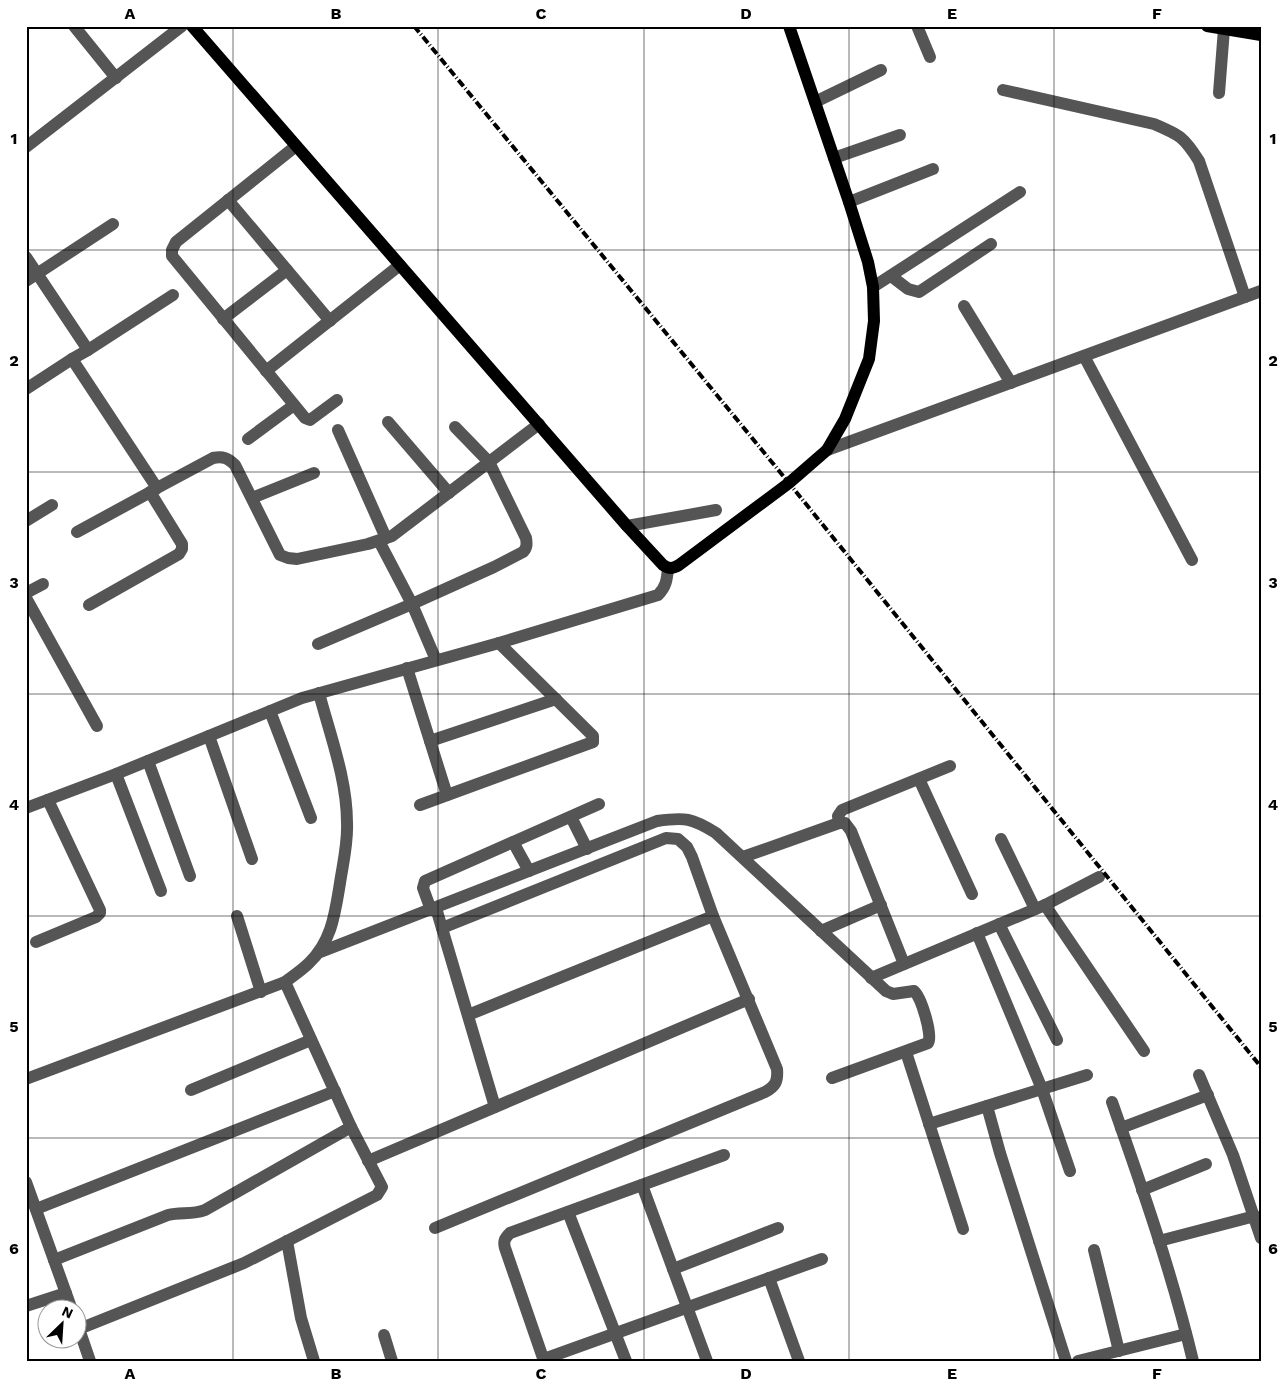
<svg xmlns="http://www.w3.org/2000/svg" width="1287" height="1387" font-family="'Work Sans',sans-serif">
<rect width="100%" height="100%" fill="#fff"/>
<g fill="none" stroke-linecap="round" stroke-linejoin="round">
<!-- minor -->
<g stroke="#555" stroke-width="12">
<polyline points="74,26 116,78"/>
<polyline points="917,26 930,57"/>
<path d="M1003,90l151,34c26,11 30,13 45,37l46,136"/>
<polyline points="1219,93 1224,29"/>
<polyline points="815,102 881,70"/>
<polyline points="296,146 176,242 172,250 172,256 305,418 310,420 337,400"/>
<polyline points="26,147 182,26"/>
<polyline points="834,158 900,135"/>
<polyline points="228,200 330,321"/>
<polyline points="849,202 933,169"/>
<path d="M26,257l62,93 -16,9 85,129 56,-30c10,-2 15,0 22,7l45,90 8,3 9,1 71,-15 24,-8 147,-112"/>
<polyline points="891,276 908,289 919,292 991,244"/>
<polyline points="26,281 113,224"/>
<polyline points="873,287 1020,192"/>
<polyline points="964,306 1011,383"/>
<polyline points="223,319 287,270"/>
<polyline points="88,350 173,295"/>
<polyline points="1084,356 1192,560"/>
<polyline points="266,371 400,265"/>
<polyline points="26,389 72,359"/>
<polyline points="388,422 449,493"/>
<polyline points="338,430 386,538"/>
<polyline points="248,439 294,405"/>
<polyline points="827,450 1261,291"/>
<polyline points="252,498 314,473"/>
<polyline points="26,521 52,505"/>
<polyline points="627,526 716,510"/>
<polyline points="77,532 156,489"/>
<polyline points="379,541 412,604 436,660"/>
<polyline points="26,593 43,584"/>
<polyline points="26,598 97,726"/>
<polyline points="89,605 179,554 182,549 182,544 150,492"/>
<path d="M318,644l94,-40 82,-37 29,-15c4,-4 4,-8 3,-14l-37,-76 -34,-35"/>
<polyline points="407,668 447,795"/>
<polyline points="270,711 311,818"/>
<polyline points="209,736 252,859"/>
<polyline points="430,741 556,699"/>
<polyline points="148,761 190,876"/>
<polyline points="116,774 161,891"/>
<polyline points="919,779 972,894"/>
<polyline points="420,805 593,742 593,736 499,643"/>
<path d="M26,808l90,-34 186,-76 197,-55 159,-48c8,-8 9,-15 10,-27"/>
<polyline points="571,817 587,849"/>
<polyline points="839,823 838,816 842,810 950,766"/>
<polyline points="1001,839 1035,909"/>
<polyline points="513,842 529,871"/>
<polyline points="743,857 839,823 845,823 851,831 904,964"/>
<polyline points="1045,905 1144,1051"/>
<polyline points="436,908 495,1107"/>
<polyline points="431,910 423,888 425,881 599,804"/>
<polyline points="237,916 261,992"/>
<polyline points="999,924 1057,1040"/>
<polyline points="821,931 881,905"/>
<polyline points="977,933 1042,1089 1070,1171"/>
<polyline points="36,942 96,917 100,913 100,910 48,800"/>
<path d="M318,953l339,-132c28,-4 35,-3 59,12l170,158 7,3 21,-3c7,6 19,44 14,52l-96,35"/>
<polyline points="871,978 1045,905 1099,877"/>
<polyline points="468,1015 713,916"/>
<polyline points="906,1052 963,1229"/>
<polyline points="1199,1075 1233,1155 1261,1238"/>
<path d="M26,1079l259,-97c8,-6 17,-12 24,-19 23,-22 26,-50 31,-80 3,-20 8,-40 7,-60 0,-44 -17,-88 -28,-130"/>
<polyline points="191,1090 311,1040"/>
<path d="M1112,1102c30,85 60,171 81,259"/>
<polyline points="987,1106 1000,1153 1066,1361"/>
<polyline points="929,1124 1087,1075"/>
<polyline points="1121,1128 1208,1095"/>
<polyline points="368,1161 749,999"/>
<polyline points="26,1182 72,1310"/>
<polyline points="642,1185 707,1361"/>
<polyline points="1142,1190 1206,1164"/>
<polyline points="36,1209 335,1091"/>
<polyline points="568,1212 626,1361"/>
<path d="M435,1228l330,-136c11,-6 13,-11 12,-23l-64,-153 -21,-59 -5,-10 -9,-8 -12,-1 -224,90"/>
<polyline points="287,1241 301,1318 314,1361"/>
<polyline points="1159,1241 1255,1216"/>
<polyline points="1094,1250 1119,1351"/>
<path d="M54,1260l114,-45c13,-3 25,0 37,-5l146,-83"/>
<polyline points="673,1269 778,1228"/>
<polyline points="769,1278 799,1361"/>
<polyline points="26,1306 66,1293"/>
<polyline points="78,1326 90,1361"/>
<polyline points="79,1329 244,1263 377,1195 382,1187 351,1127 285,982"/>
<polyline points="384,1335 392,1361"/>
<polyline points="544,1359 822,1259"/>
<path d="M544,1361l-39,-113c-2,-7 0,-10 5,-15l214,-78"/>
<polyline points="1078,1361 1186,1334"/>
</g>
<!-- major -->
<g stroke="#000" stroke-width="12">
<path d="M192,26l435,500 36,39c6,4 9,4 16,0l110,-82 38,-33 18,-31 24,-60 5,-38 -1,-34 -5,-25 -19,-60 -60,-176"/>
<polyline points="1207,26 1261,35"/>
</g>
<!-- rail -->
<polyline stroke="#000" stroke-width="4" stroke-dasharray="8 2.5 1 2.5" stroke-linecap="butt" points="414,26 789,483 1261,1067"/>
</g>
<!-- grid -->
<path fill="none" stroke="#000" stroke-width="1" stroke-opacity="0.55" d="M233,26v1335M438,26v1335M644,26v1335M849,26v1335M1054,26v1335M26,250h1235M26,472h1235M26,694h1235M26,916h1235M26,1138h1235"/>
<!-- border -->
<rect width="1287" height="1387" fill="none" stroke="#ffffff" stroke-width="55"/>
<!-- north arrow -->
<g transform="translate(62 1324) rotate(25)"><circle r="24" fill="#ffffff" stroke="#999999"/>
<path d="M0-4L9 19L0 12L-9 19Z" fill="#000000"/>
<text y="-8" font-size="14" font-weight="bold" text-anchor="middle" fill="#000000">N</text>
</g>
<rect x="28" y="28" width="1232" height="1332" fill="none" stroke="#000" stroke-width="2"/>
<g font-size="16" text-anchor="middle" font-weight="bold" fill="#000">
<text x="130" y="19">A</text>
<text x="336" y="19">B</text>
<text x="541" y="19">C</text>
<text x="746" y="19">D</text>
<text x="952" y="19">E</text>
<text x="1157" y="19">F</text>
<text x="14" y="144">1</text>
<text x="1273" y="144">1</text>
<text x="14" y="366">2</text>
<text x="1273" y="366">2</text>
<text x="14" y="588">3</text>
<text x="1273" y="588">3</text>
<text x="14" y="810">4</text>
<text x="1273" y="810">4</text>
<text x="14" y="1032">5</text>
<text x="1273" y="1032">5</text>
<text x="14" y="1254">6</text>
<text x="1273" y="1254">6</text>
<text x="130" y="1379">A</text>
<text x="336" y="1379">B</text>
<text x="541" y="1379">C</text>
<text x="746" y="1379">D</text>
<text x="952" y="1379">E</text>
<text x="1157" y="1379">F</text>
</g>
</svg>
